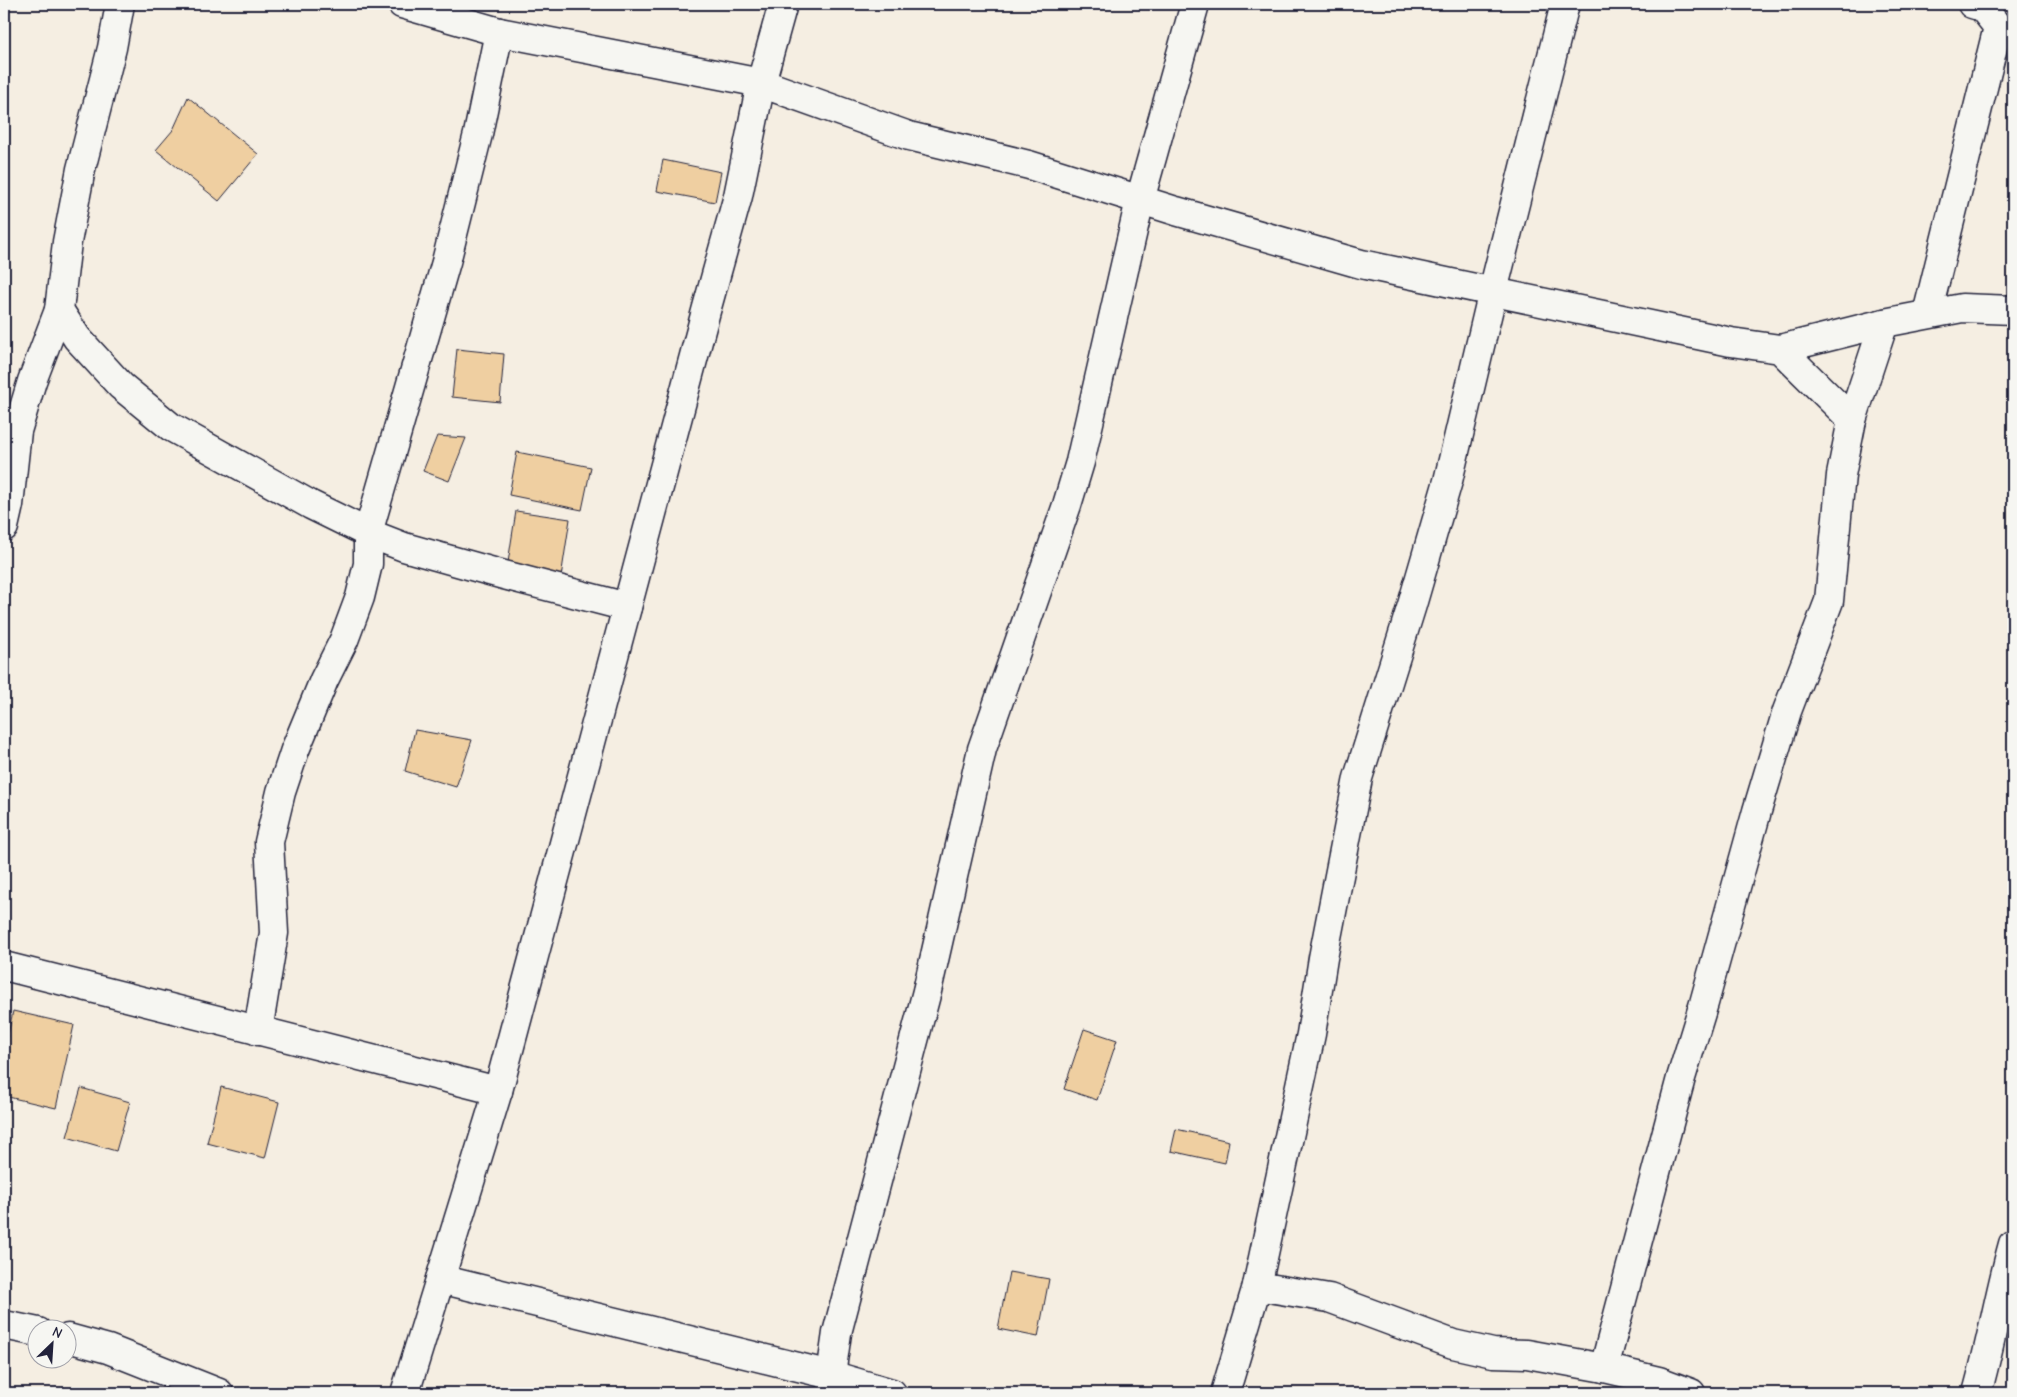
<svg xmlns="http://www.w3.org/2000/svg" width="2017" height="1397" font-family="'Comic Neue',sans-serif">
<rect width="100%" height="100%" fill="#f5eee2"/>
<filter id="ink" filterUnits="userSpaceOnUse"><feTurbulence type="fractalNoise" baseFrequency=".02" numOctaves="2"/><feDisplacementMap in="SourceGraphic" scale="10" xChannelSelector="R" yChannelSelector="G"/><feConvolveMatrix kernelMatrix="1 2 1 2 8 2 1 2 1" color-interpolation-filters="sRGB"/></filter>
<g filter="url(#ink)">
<!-- building -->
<g fill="#efcfa1" stroke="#22223b">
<polygon points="188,97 258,154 219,201 156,150 173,130"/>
<polygon points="663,160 721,172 715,202 657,191"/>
<polygon points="457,349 504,354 500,402 452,397"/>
<polygon points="437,436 466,438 449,481 423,471"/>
<polygon points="517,452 591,467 582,510 509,495"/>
<polygon points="516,511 570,519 561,577 507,569"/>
<polygon points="415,730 472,740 456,787 405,771"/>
<polygon points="13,1011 74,1025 56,1108 4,1096 4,1053"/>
<polygon points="1084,1029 1117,1040 1097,1100 1064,1089"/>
<polygon points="221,1087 279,1102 265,1158 207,1143"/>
<polygon points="81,1088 130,1102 116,1151 67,1137"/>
<polygon points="1176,1129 1229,1141 1225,1163 1171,1151"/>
<polygon points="1009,1272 1049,1279 1038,1337 998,1329"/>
</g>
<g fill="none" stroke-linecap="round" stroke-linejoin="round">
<!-- street casing -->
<g stroke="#22223b" stroke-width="31">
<g id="street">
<polyline points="120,4 112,48 81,169 67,242 59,310 77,338 121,386 171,427 311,505 368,533 404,547 504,575 627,607"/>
<polyline points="402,4 499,32 761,83 909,136 1029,165 1176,211 1361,264 1731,342 1780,349 1852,420 1841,475 1829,601 1787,711 1757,811 1704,1003 1681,1078 1604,1368"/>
<polyline points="1927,314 1998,27 1982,7 1972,4"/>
<polyline points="1780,349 1884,323 1962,308 2013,310"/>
<polyline points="1852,420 1884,323"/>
<polyline points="4,527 9,505 17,431 32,381 59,310"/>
<polyline points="4,966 498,1091"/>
<polyline points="258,1031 274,933 269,842 281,792 295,750 324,680 344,640 360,597 368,564 368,533 446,262 478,134 499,32"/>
<polyline points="440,1279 831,1375 892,1393"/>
<polyline points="1257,1286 1329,1298 1453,1344 1493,1353 1527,1354 1604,1368 1659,1381 1691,1393"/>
<polyline points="4,1325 38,1332"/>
<polyline points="68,1338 108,1349 219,1393"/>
<polyline points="405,1393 498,1091 706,311 738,196 761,83 783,4"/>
<polyline points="834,1393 831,1375 837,1333 927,991 982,749 1067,505 1080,462 1140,200 1195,4"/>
<polyline points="1225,1393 1257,1286 1311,1034 1323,958 1358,778 1412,605 1448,481 1493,291 1565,4"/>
<path d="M1977,1393c14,-49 22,-99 36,-149"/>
</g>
</g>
<!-- street -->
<use href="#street" stroke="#f6f6f2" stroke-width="28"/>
</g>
</g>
<!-- margin -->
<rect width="2017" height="1397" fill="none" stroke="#f6f6f2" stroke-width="20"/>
<rect x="10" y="10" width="1997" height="1377" fill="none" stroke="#22223b" stroke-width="2" filter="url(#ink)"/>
<!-- north arrow -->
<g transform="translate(52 1344) rotate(25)"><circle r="24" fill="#f6f6f2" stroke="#a1a1a9"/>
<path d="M0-4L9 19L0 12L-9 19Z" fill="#22223b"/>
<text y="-8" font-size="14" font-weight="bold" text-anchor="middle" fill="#22223b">N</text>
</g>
</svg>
